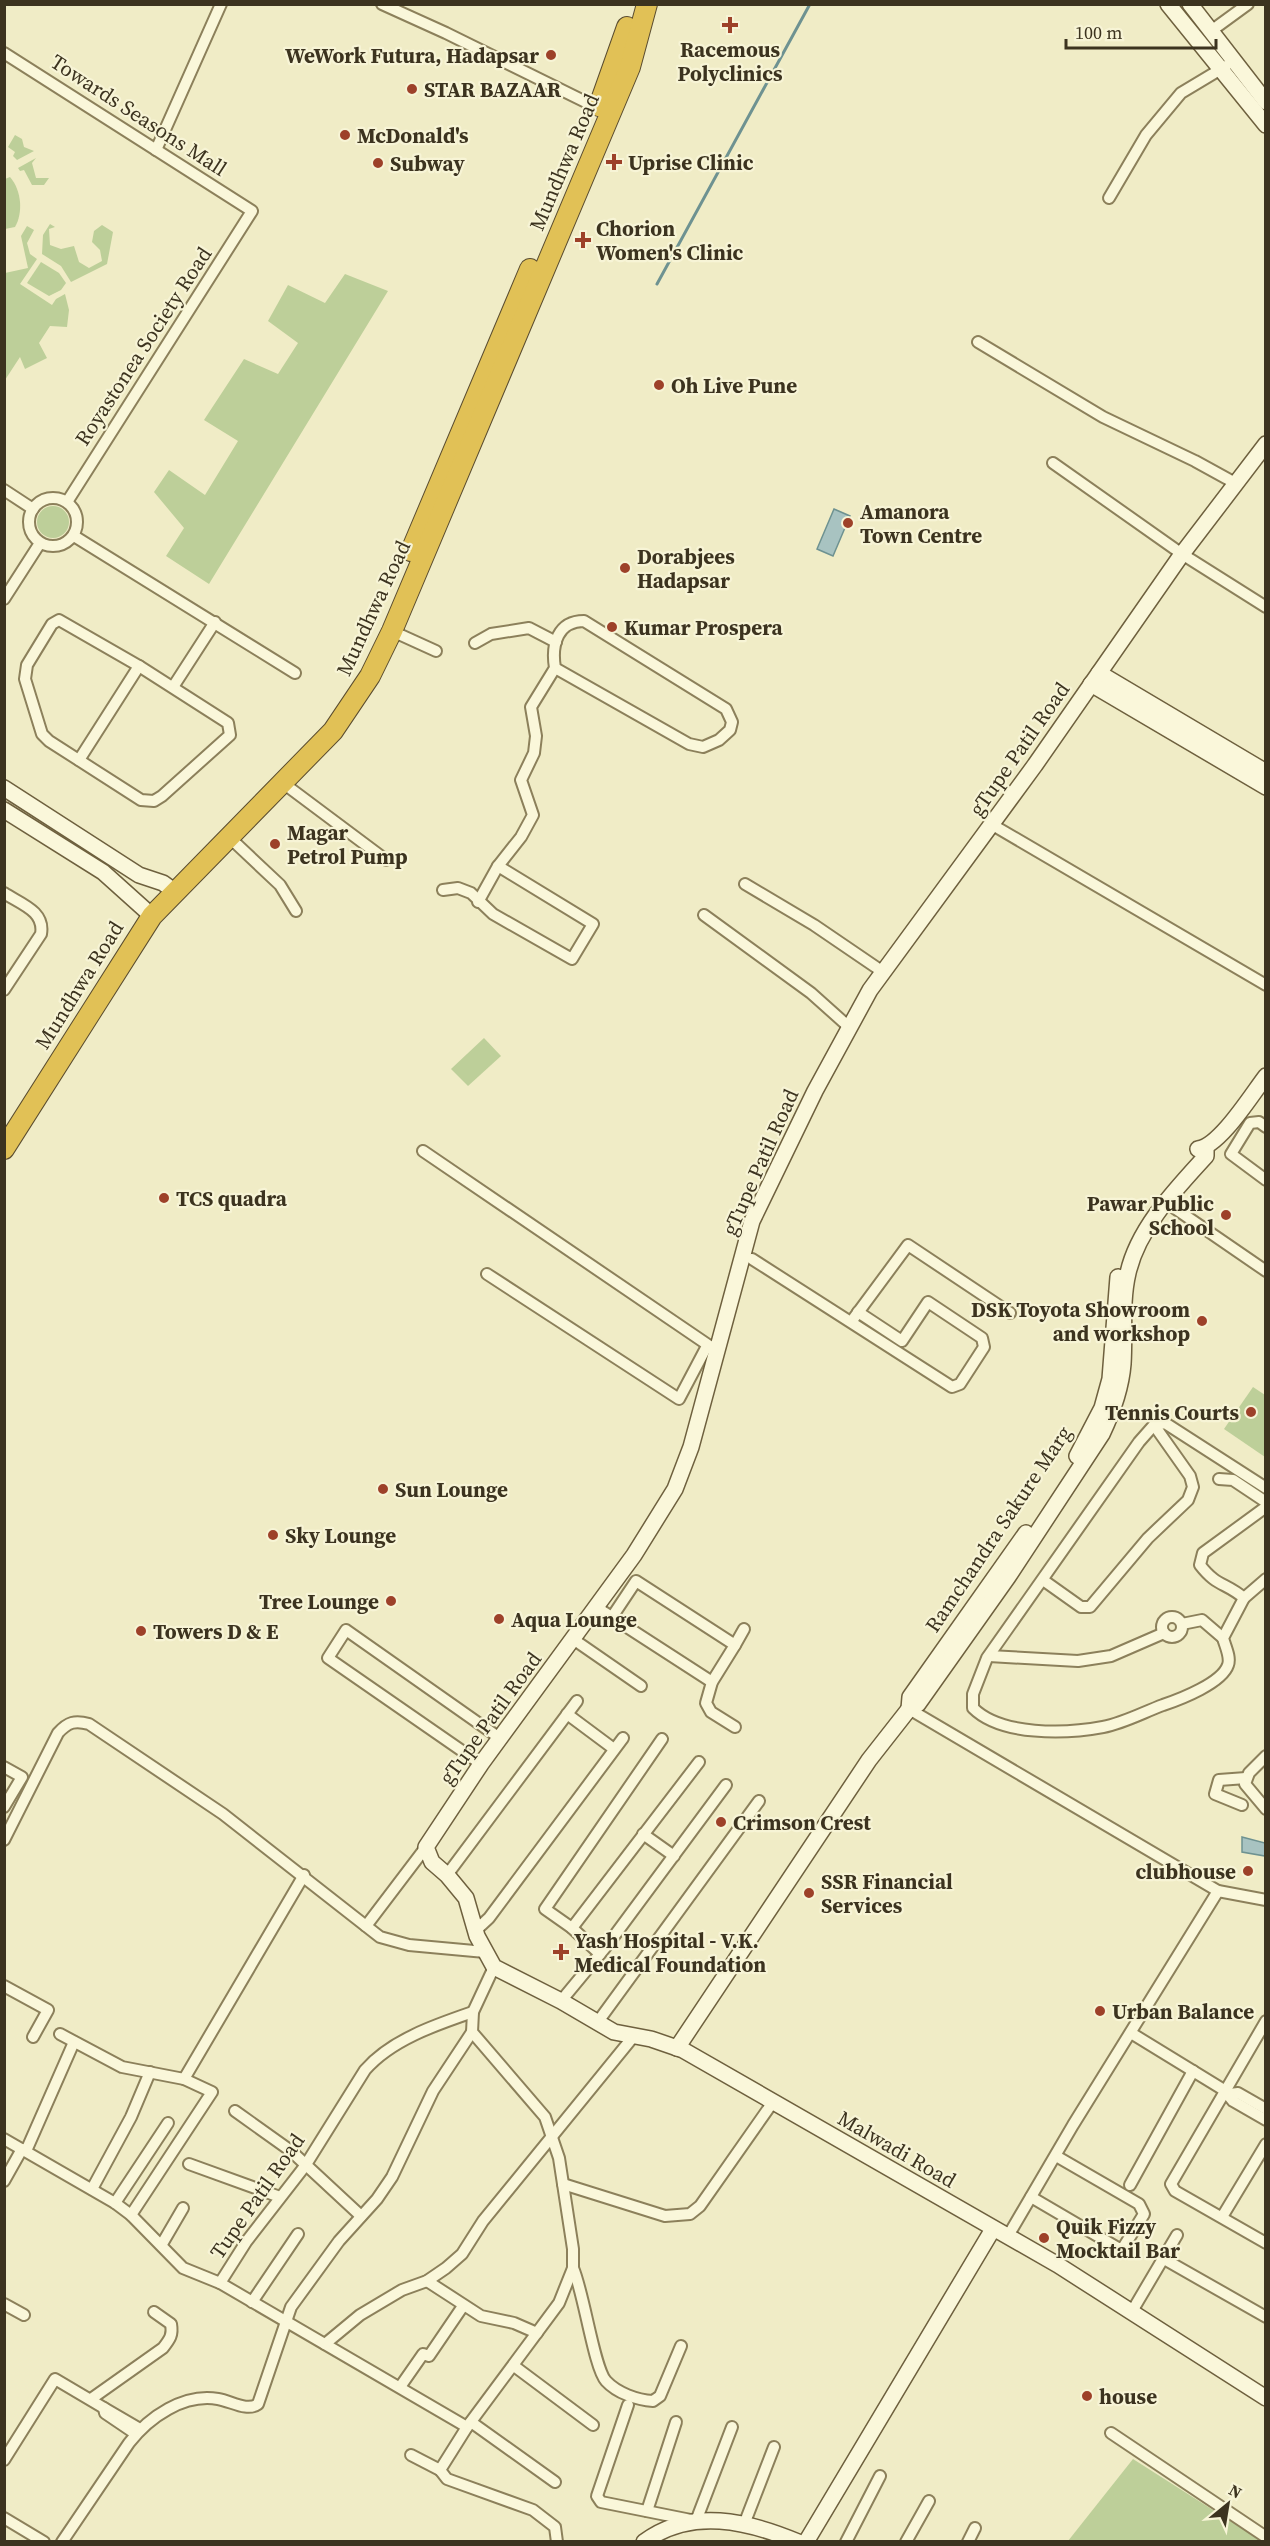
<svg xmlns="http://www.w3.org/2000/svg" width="1270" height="2546" font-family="'Source Serif 4',serif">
<rect width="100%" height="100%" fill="#f0ecc6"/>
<!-- green -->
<g fill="#bdcf99">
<polygon points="15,135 22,139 24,147 34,151 17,160 13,156 15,152 8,147"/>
<polygon points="36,158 32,163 36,178 49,178 44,185 32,185 24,170 20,171 18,168"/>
<path d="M10,177c12,14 13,36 5,50l-10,2v-50z"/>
<polygon points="50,224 55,227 49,229 50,245 61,249 74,246 79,262 89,268 102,261 100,250 92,242 94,231 102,225 113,232 107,264 71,282 61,266 42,254 43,235"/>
<polygon points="27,226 34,230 27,243 30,254 37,259 20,284 52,305 56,299 65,294 69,310 67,327 50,326 39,343 47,358 25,369 20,357 5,380 5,273 28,268 21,236"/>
<polygon points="41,262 59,273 66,283 61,290 49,296 27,283"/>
<polygon points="345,274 388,291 209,584 166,556 184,528 154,492 169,470 205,495 238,441 204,420 244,359 278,374 298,343 268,321 288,285 325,303"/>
<circle cx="53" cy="522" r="16"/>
<polygon points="484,1038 501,1056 468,1086 451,1069"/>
<polygon points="1253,1387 1265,1395 1265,1457 1224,1429"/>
<polygon points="1133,2459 1260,2540 1068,2541"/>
</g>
<!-- water -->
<g fill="#a8c3c1" stroke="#6e9291" stroke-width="1.5">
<polygon points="834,509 850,516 833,556 817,549"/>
<polygon points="1242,1837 1265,1843 1265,1856 1242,1852"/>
</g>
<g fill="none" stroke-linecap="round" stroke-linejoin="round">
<!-- stream -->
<polyline stroke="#6e9291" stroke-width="3" points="657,284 810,4"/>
<!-- street casing -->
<g stroke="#8c805b" stroke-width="14">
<g id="street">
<polyline points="382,4 446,33 602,110"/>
<polyline points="1211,31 1248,4"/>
<polyline points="4,53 252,211 67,502"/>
<polyline points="156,150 221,4"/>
<polyline points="1109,198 1146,135 1181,93 1226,66"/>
<polyline points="978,342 1103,417 1195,461 1235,483"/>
<polyline points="1053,463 1182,554 1266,607"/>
<polyline points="4,490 33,509"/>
<circle cx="53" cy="522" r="24"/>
<polyline points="74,536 295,673"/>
<polyline points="4,599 40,543"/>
<polygon points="59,620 139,666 228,723 230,735 162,796 154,801 141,800 49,741 42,734 25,679 27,665 52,624"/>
<polyline points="392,631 436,651"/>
<polyline points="475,643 491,634 529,628 556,642"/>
<polyline points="173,687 215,622"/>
<polyline points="79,760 139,666"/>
<polyline points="283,783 386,860"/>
<polyline points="991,824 1266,985"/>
<polyline points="229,837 280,885 296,911"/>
<polyline points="745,884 814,925 883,972"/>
<path d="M443,890l15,-2 13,5 22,21 79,45 21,-35 -95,-58 23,-29 12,-22 -12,-35 13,-27 2,-17 -5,-29 24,-39 134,76 14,3 16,-7 11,-10 2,-8 -6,-13 -142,-88c-26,0 -33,23 -29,47"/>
<path d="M4,893c17,11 41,18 37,41l-37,56"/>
<polyline points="478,902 498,866"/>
<polyline points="704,915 811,993 849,1027"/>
<polyline points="1266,1127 1259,1122 1250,1123 1231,1154 1266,1180"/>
<polyline points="423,1151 717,1351"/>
<polyline points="1167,1203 1266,1271"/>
<polyline points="752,1259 952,1387 960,1384 984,1347 982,1338 928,1302 902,1341 858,1312"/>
<polyline points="487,1274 679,1399 707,1346"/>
<polyline points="854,1318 908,1245 1010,1313"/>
<polyline points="1219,1479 1233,1480 1266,1502"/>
<path d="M1266,1488l-101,-65 -11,2 -15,17 -152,216 -14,36v14c28,28 93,26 130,19 21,-4 41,-15 60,-22 18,-6 59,-22 65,-40 3,-8 -3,-19 -5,-27l21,-40 22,-19"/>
<polyline points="1043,1580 1081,1607 1090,1607 1148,1538 1188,1500 1193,1487 1190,1476 1154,1425"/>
<path d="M1244,1598c-19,-16 -27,-11 -44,-33l3,-12 63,-46"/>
<polyline points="596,1607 712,1682"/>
<circle cx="1172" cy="1627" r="10"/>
<polyline points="612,1617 636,1581 735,1645 712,1682 706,1703 711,1712 735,1727"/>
<polyline points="1182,1624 1202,1620 1223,1638"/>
<polyline points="573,1639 641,1686"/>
<polyline points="735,1645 744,1629"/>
<polyline points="989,1656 1078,1661 1111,1656 1164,1633"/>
<polyline points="909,1709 1218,1891 1266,1900"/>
<polyline points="567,1714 614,1749"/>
<polyline points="1266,1756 1249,1773 1245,1784 1266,1809"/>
<polyline points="481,1764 328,1658 346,1630 501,1739"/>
<polyline points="4,1767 22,1777 4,1807"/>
<polyline points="1242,1805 1215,1794 1219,1780 1246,1778"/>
<polyline points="643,1834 674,1856"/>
<path d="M4,1840l54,-107c10,-11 17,-13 31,-9l134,90 157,123 29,8 76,7"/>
<polyline points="447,1875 577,1701"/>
<polyline points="366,1926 426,1847"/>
<polyline points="572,1928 545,1909 662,1739"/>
<polyline points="475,1931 489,1918 623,1738"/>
<polyline points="600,1954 572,1928 699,1762"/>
<polyline points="494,1967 473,2012 472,2032 545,2117 559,2158 573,2249 573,2268 559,2303 467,2427 440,2470 447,2479 533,2510 555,2527 557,2542"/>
<polyline points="4,1986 48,2010 33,2037"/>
<polyline points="561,2001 609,1943 726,1785"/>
<polyline points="1266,2021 1171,2184 1175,2191 1266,2243"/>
<polyline points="597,2023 759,1801"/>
<polyline points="1131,2033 1224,2090 1233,2101 1266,2120"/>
<polyline points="60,2034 122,2067 184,2079 212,2092 131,2215"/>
<polyline points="184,2079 304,1875"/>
<polyline points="1230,2094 1238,2093 1266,2109"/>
<polyline points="235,2111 291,2151 361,2216"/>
<polyline points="4,2139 115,2203 131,2215 183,2268 220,2283 467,2427"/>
<polyline points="26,2151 74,2042"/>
<polyline points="189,2164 280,2197"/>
<polyline points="4,2181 22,2149"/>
<polyline points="563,2184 665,2216 690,2214 700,2206 773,2102"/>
<polyline points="1130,2185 1193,2071"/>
<polyline points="92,2189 131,2117 150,2072"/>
<polyline points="1031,2197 1118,2248 1123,2248 1144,2214 1139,2204 1056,2156"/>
<polyline points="115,2203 168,2123"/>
<polyline points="1222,2217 1266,2144"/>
<polyline points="1008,2236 1073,2125 1218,1891"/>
<polyline points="162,2244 183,2208"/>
<polyline points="1164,2259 1266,2317"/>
<path d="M573,2268c11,25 21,100 33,113 11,12 31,19 47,20l7,-5 21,-50"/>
<polyline points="427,2281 481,2316 514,2323 537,2333"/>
<path d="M220,2283l26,-41 59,-76 60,-96c26,-30 70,-45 108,-58"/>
<polyline points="252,2302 298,2234"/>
<polyline points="4,2304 24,2315"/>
<polyline points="1131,2313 1177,2235"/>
<polyline points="325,2344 360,2315 402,2290 427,2281 446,2268 462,2254 483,2221 633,2037"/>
<polyline points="514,2366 593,2425"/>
<polyline points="400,2387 423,2354 429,2356 463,2306"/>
<path d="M91,2399l72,-51c7,-9 10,-13 8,-24l-17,-12"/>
<polyline points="628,2405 597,2496 601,2502 696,2521 732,2427"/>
<polyline points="471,2422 555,2482"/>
<polyline points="1111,2433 1266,2537"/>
<polyline points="136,2434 105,2413 104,2408 140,2429"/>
<polyline points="411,2455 440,2470"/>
<polyline points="4,2460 55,2379 104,2408"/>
<polyline points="647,2511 676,2422"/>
<polyline points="4,2518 44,2542"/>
<polyline points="745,2522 774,2447"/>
<path d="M62,2542l67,-99c20,-26 55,-50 89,-44 13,2 29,13 40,5l33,-97 48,-66 38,-42 15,-22 41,-86 39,-59"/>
<polyline points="846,2542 880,2476"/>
<polyline points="906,2542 929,2501"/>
<polyline points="968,2542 975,2528"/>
</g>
</g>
<!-- secondary casing -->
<g stroke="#6e603e" stroke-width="18">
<g id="secondary">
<polyline points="1168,4 1266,125"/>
<polyline points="1190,4 1266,102"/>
<polyline points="1266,444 1182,554 1035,765 870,990 815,1091 752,1221 691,1447 675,1489 634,1555 481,1764 426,1847 432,1862 447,1875 466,1898 477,1936 494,1967 561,2001 614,2032 651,2039 683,2050 1058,2265 1266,2398"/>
<polyline points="1099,673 1266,772"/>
<polyline points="1091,684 1266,787"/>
<polyline points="4,788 139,875 163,883 174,891"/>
<polyline points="4,810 103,872 152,916"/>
<path d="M1198,1149c22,-3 54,-55 68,-73"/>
<polyline points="1077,1456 1102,1408 1110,1379 1118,1277"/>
<polyline points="909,1709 910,1697 1026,1533"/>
<path d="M677,2048l192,-288 40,-51 9,-5 90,-127 94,-143c11,-23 19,-45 21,-70 2,-30 -2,-62 5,-91 10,-45 48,-84 78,-117v-8"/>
<path d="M644,2542c47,-35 104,-21 154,0"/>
<polyline points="806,2542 993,2229"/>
</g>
</g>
<!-- highway casing -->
<g stroke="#5a4c2f" stroke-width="22">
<g id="highway">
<polyline points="599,106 627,27"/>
<polyline points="411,551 530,269"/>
<polyline points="4,1149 152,916 333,731 370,676 392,631 630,67 647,4"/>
</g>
</g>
<!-- street -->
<use href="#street" stroke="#faf7da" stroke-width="10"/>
<!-- secondary -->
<use href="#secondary" stroke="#faf7da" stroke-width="15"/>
<!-- highway -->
<use href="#highway" stroke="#e1c156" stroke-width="20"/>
</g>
<!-- markers -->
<g fill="#9d4129" stroke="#f7f4d6" stroke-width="2">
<path d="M727 16h6v6h6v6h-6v6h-6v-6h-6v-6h6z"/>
<circle cx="551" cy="55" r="6"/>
<circle cx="412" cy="89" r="6"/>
<circle cx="345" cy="135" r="6"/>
<path d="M611 153h6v6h6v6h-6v6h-6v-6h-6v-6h6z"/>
<circle cx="378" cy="163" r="6"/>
<path d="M580 231h6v6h6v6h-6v6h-6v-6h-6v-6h6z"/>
<circle cx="659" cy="385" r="6"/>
<circle cx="848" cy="523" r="6"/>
<circle cx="625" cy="568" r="6"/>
<circle cx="612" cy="627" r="6"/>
<circle cx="275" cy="844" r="6"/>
<circle cx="164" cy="1198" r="6"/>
<circle cx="1226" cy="1215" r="6"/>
<circle cx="1202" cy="1321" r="6"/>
<circle cx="1251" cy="1412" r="6"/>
<circle cx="383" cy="1489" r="6"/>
<circle cx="273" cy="1535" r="6"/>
<circle cx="391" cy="1601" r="6"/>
<circle cx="499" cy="1619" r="6"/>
<circle cx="141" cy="1631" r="6"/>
<circle cx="721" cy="1822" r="6"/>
<circle cx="1248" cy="1871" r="6"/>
<circle cx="809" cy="1893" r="6"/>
<path d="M558 1943h6v6h6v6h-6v6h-6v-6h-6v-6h6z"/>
<circle cx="1100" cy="2011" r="6"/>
<circle cx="1044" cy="2238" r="6"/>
<circle cx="1087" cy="2396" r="6"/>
</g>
<g text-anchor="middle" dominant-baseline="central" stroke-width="4.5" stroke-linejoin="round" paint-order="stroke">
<!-- poi labels -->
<g font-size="21" font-weight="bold" fill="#3c331f" stroke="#f7f4d6" text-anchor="start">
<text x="730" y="49" text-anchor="middle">Racemous<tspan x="730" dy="24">Polyclinics</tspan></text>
<text x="539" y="55" text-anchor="end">WeWork Futura, Hadapsar</text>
<text x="424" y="89">STAR BAZAAR</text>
<text x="357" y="135">McDonald's</text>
<text x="628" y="162">Uprise Clinic</text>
<text x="390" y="163">Subway</text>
<text x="596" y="228">Chorion<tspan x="596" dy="24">Women's Clinic</tspan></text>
<text x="671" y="385">Oh Live Pune</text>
<text x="860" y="511">Amanora<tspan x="860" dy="24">Town Centre</tspan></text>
<text x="637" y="556">Dorabjees<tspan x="637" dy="24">Hadapsar</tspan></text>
<text x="624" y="627">Kumar Prospera</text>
<text x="287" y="832">Magar<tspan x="287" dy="24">Petrol Pump</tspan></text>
<text x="176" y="1198">TCS quadra</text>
<text x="1214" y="1203" text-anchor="end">Pawar Public<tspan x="1214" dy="24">School</tspan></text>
<text x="1190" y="1309" text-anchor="end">DSK Toyota Showroom<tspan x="1190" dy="24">and workshop</tspan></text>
<text x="1239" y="1412" text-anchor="end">Tennis Courts</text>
<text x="395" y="1489">Sun Lounge</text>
<text x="285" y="1535">Sky Lounge</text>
<text x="379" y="1601" text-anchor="end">Tree Lounge</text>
<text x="511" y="1619">Aqua Lounge</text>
<text x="153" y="1631">Towers D &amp; E</text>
<text x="733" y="1822">Crimson Crest</text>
<text x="1236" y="1871" text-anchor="end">clubhouse</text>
<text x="821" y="1881">SSR Financial<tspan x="821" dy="24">Services</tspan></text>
<text x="574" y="1940">Yash Hospital - V.K.<tspan x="574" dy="24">Medical Foundation</tspan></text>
<text x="1112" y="2011">Urban Balance</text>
<text x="1056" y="2226">Quik Fizzy<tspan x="1056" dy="24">Mocktail Bar</tspan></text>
<text x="1099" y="2396">house</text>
</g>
<!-- street labels -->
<g font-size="21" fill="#3c331f" stroke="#f7f4d6">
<text transform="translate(139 115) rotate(33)">Towards Seasons Mall</text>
<text transform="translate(564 162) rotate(-67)">Mundhwa Road</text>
<text transform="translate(143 346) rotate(-57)">Royastonea Society Road</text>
<text transform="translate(373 608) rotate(-65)">Mundhwa Road</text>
<text transform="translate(1019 749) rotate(-55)">gTupe Patil Road</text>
<text transform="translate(79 985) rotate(-58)">Mundhwa Road</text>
<text transform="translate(760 1162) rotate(-66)">gTupe Patil Road</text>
<text transform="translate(998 1529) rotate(-56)">Ramchandra Sakure Marg</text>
<text transform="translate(490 1718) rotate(-54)">gTupe Patil Road</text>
<text transform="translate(897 2149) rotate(30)">Malwadi Road</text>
<text transform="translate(257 2196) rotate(-55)">Tupe Patil Road</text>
</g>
</g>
<!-- border -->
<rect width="1270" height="2546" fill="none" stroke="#3c331f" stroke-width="12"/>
<!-- north arrow -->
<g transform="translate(1228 2504) rotate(30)" stroke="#f7f4d6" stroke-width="4.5" paint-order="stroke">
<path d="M0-4.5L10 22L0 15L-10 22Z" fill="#3c331f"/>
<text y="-9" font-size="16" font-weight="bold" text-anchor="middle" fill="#3c331f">N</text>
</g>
<!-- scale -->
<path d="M1066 39v9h150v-9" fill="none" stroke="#3c331f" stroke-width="3"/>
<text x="1075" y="39" font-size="18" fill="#3c331f" stroke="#f7f4d6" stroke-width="4.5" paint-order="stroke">100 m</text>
</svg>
